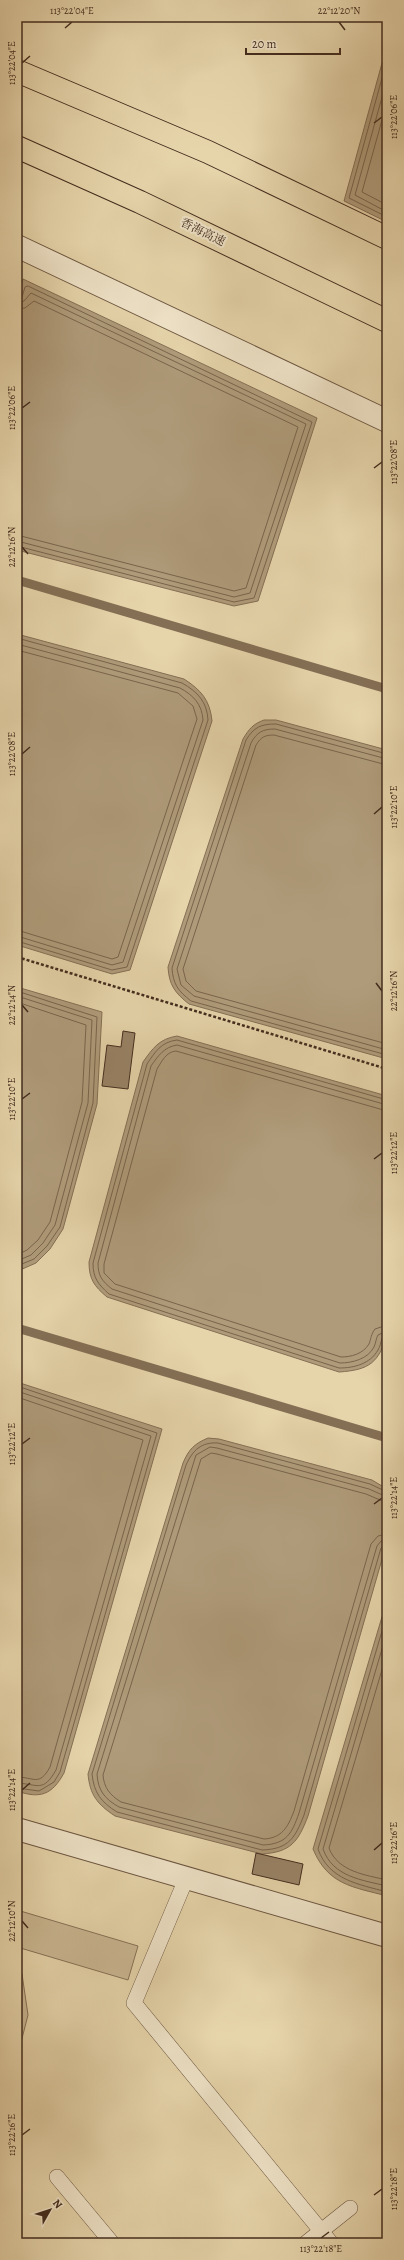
<svg xmlns="http://www.w3.org/2000/svg" width="404" height="2260" font-family="Alegreya,'Noto Serif SC',serif">
<rect width="100%" height="100%" fill="#e6d4aa"/>
<filter id="stains"><feTurbulence type="fractalNoise" baseFrequency=".005" numOctaves="4"/><feColorMatrix values="0 0 0 0 .2 0 0 0 0 .09 0 0 0 0 .02 0 0 0 .5 -.17"/></filter>
<radialGradient id="worn" r=".72"><stop offset=".6" stop-color="#630" stop-opacity="0"/><stop offset="1" stop-color="#630" stop-opacity=".3"/></radialGradient>
<!-- green -->
<g fill="#cab792" stroke="#867258">
<polygon points="17,1910 138,1946 128,1980 17,1947"/>
<polygon points="17,1963 22,1974 28,2015 17,2058"/>
</g>
<!-- water -->
<g fill="#af9b7a" stroke="#846f55">
<polygon points="387,45 387,222 344,201"/>
<polygon points="23,279 317,418 258,601 234,606 17,550 17,301"/>
<path d="M17,634l167,45c17,11 26,21 28,42l-82,249 -18,4 -95,-29z"/>
<path d="M264,720h12l111,30v309l-198,-55c-14,-11 -20,-19 -21,-37l75,-228c6,-10 10,-15 21,-19z"/>
<polygon points="17,987 102,1012 97,1104 63,1229 50,1249 36,1263 20,1270 17,1270"/>
<path d="M177,1036l210,60v238c-8,29 -18,36 -48,38l-232,-75c-13,-11 -18,-18 -18,-35l54,-200c10,-14 16,-23 34,-26z"/>
<path d="M17,1382l145,47 -98,344c-12,22 -24,26 -47,18z"/>
<path d="M208,1438l11,1 153,41 15,9v53l-79,274c-10,26 -17,36 -46,38l-147,-38c-18,-12 -25,-21 -27,-42l95,-311c6,-14 11,-19 25,-25z"/>
<path d="M387,1600v296c-34,-9 -59,-11 -74,-47z"/>
</g>
<g fill="none" stroke-linecap="round" stroke-linejoin="round">
<!-- shore -->
<g stroke="#79644c" stroke-width="1">
<polyline points="387,60 349,198 387,217"/>
<polyline points="387,79 355,195 387,212"/>
<polyline points="387,102 362,192 387,205"/>
<polyline points="17,298 22,297 25,287 28,286 312,422 254,598 234,602 17,546"/>
<polyline points="17,303 24,301 31,293 306,424 250,593 234,597 17,541"/>
<polyline points="17,309 25,308 34,301 298,427 246,588 234,591 17,535"/>
<path d="M17,638l165,45c16,9 25,19 26,37l-81,247 -15,3 -95,-29"/>
<path d="M17,644l163,44c13,7 22,16 23,32l-80,242 -11,3 -95,-29"/>
<polyline points="17,650 178,693 193,706 197,719 118,957 112,959 17,930"/>
<path d="M387,754l-111,-30c-15,0 -22,3 -30,16l-74,228c1,16 6,23 19,33l196,54"/>
<path d="M387,759l-112,-30c-12,0 -18,3 -24,14l-74,226 4,16 13,11 193,54"/>
<path d="M387,765l-113,-30c-9,0 -13,2 -18,10l-73,224 3,12 10,10 191,53"/>
<polyline points="17,991 97,1017 93,1103 60,1227 47,1246 34,1259 17,1266"/>
<polyline points="17,996 92,1020 88,1103 55,1225 43,1243 31,1255 17,1261"/>
<polyline points="17,1002 86,1025 82,1102 50,1222 38,1240 27,1250 17,1255"/>
<path d="M387,1100l-210,-60c-16,2 -22,12 -30,24l-54,199c0,15 5,21 16,31l230,74c15,0 31,-4 39,-18 2,-3 3,-8 4,-12l5,-2"/>
<path d="M387,1105l-210,-60c-13,2 -19,11 -26,21l-53,197c0,13 4,18 14,26l228,74c12,0 28,-4 34,-16 2,-4 2,-9 4,-12l9,-4"/>
<path d="M387,1111l-211,-60c-10,1 -14,10 -19,18l-53,195v9l11,11 226,73c10,0 22,-3 28,-13 2,-5 2,-10 6,-15l12,-4"/>
<polyline points="17,1386 157,1433 60,1772 54,1782 39,1791 17,1788"/>
<path d="M17,1391l134,45 -95,334c-13,23 -18,14 -39,13"/>
<path d="M17,1397l126,43 -93,327c-11,20 -16,10 -33,10"/>
<path d="M387,1492l-17,-8 -152,-41c-17,-1 -25,7 -32,22l-94,309c2,19 9,28 25,38l145,38c27,-1 33,-12 42,-35l77,-267 6,-3"/>
<path d="M387,1497l-18,-8 -152,-41 -7,-1 -14,8 -99,319c1,17 8,25 22,33l144,38c24,-1 29,-12 36,-32l78,-267 4,-5 6,-1"/>
<path d="M387,1503l-21,-9 -149,-40 -6,-1 -10,6 -98,316c1,13 7,20 18,27l143,37c18,-1 24,-12 30,-28l77,-267 7,-8 9,-2"/>
<path d="M387,1614l-69,235c11,31 40,35 69,43"/>
<path d="M387,1632l-64,217c10,28 39,31 64,37"/>
<path d="M387,1653l-58,195c9,24 37,27 58,32"/>
</g>
<!-- stream -->
<g stroke="#846f55" stroke-width="9">
<polyline points="17,580 387,689"/>
<polyline points="17,1328 387,1438"/>
</g>
</g>
<!-- building -->
<g fill="#988367" stroke="#432c1e">
<polygon points="123,1031 135,1033 128,1089 102,1086 107,1045 121,1047"/>
<polygon points="256,1853 303,1864 299,1885 252,1874"/>
</g>
<g fill="none" stroke-linecap="round" stroke-linejoin="round">
<!-- lane casing -->
<g stroke="#6c5641" stroke-width="16">
<g id="lane">
<polyline points="186,1879 134,2003 331,2243"/>
<polyline points="57,2177 112,2243"/>
<polyline points="306,2243 350,2208"/>
</g>
</g>
<!-- street casing -->
<g stroke="#6c5641" stroke-width="24">
<g id="street">
<polyline points="17,246 387,421"/>
<polyline points="17,1829 387,1936"/>
</g>
</g>
<!-- highway casing -->
<g stroke="#432c1e" stroke-width="24">
<g id="highway">
<polyline points="17,71 208,152 387,238"/>
<polyline points="17,147 140,202 387,321"/>
</g>
</g>
<!-- path -->
<polyline stroke="#432c1e" stroke-width="2.5" stroke-dasharray="3 2" stroke-linecap="butt" points="17,957 387,1069"/>
<!-- lane -->
<use href="#lane" stroke="#efe3c8" stroke-width="15"/>
<!-- street -->
<use href="#street" stroke="#efe3c8" stroke-width="22"/>
<!-- highway -->
<use href="#highway" stroke="#e6d4aa" stroke-width="22"/>
</g>
<!-- ticks -->
<path fill="none" stroke="#432c1e" stroke-width="1.5" d="M339,22l6,8M65,28l7,-6M22,63l8,-7M374,123l8,-6M22,408l8,-6M374,468l8,-6M22,547l6,7M22,754l8,-7M374,814l8,-7M376,983l6,8M22,1005l6,7M22,1099l8,-6M374,1159l8,-6M22,1444l8,-6M374,1504l8,-6M22,1790l8,-7M374,1850l8,-7M22,1921l6,7M22,2135l8,-6M374,2195l8,-6M321,2238l8,-6"/>
<g text-anchor="middle" dominant-baseline="central" stroke-width="4" stroke-linejoin="round" paint-order="stroke">
<!-- street labels -->
<g font-size="12" fill="#432c1e" stroke="#efe3c8">
<text transform="translate(203 232) rotate(26)">香海高速</text>
</g>
</g>
<!-- margin -->
<rect width="404" height="2260" fill="none" stroke="#e6d4aa" stroke-width="44"/>
<!-- north arrow -->
<g transform="translate(50 2210) rotate(51)" stroke="#efe3c8" stroke-width="3" paint-order="stroke">
<path d="M0-3L7 15L0 10L-7 15Z" fill="#432c1e"/>
<text y="-6" font-size="11" font-weight="bold" text-anchor="middle" fill="#432c1e">N</text>
</g>
<!-- scale -->
<path d="M246 48v6h94v-6" fill="none" stroke="#432c1e" stroke-width="2"/>
<text x="252" y="48" font-size="12" fill="#432c1e" stroke="#efe3c8" stroke-width="3" paint-order="stroke">20 m</text>
<rect x="22" y="22" width="360" height="2216" fill="none" stroke="#432c1e" stroke-width="1.5"/>
<g font-size="10" text-anchor="middle" fill="#432c1e">
<text x="72" y="14">113°22'04"E</text>
<text x="339" y="14">22°12'20"N</text>
<text transform="translate(11 63) rotate(-90)" y="4">113°22'04"E</text>
<text transform="translate(393 117) rotate(-90)" y="4">113°22'06"E</text>
<text transform="translate(11 408) rotate(-90)" y="4">113°22'06"E</text>
<text transform="translate(393 462) rotate(-90)" y="4">113°22'08"E</text>
<text transform="translate(11 547) rotate(-90)" y="4">22°12'16"N</text>
<text transform="translate(11 754) rotate(-90)" y="4">113°22'08"E</text>
<text transform="translate(393 807) rotate(-90)" y="4">113°22'10"E</text>
<text transform="translate(393 991) rotate(-90)" y="4">22°12'16"N</text>
<text transform="translate(11 1005) rotate(-90)" y="4">22°12'14"N</text>
<text transform="translate(11 1099) rotate(-90)" y="4">113°22'10"E</text>
<text transform="translate(393 1153) rotate(-90)" y="4">113°22'12"E</text>
<text transform="translate(11 1444) rotate(-90)" y="4">113°22'12"E</text>
<text transform="translate(393 1498) rotate(-90)" y="4">113°22'14"E</text>
<text transform="translate(11 1790) rotate(-90)" y="4">113°22'14"E</text>
<text transform="translate(393 1843) rotate(-90)" y="4">113°22'16"E</text>
<text transform="translate(11 1921) rotate(-90)" y="4">22°12'10"N</text>
<text transform="translate(11 2135) rotate(-90)" y="4">113°22'16"E</text>
<text transform="translate(393 2189) rotate(-90)" y="4">113°22'18"E</text>
<text x="321" y="2252">113°22'18"E</text>
</g>
<rect width="100%" height="100%" filter="url(#stains)"/>
<rect width="100%" height="100%" fill="url(#worn)"/>
</svg>
